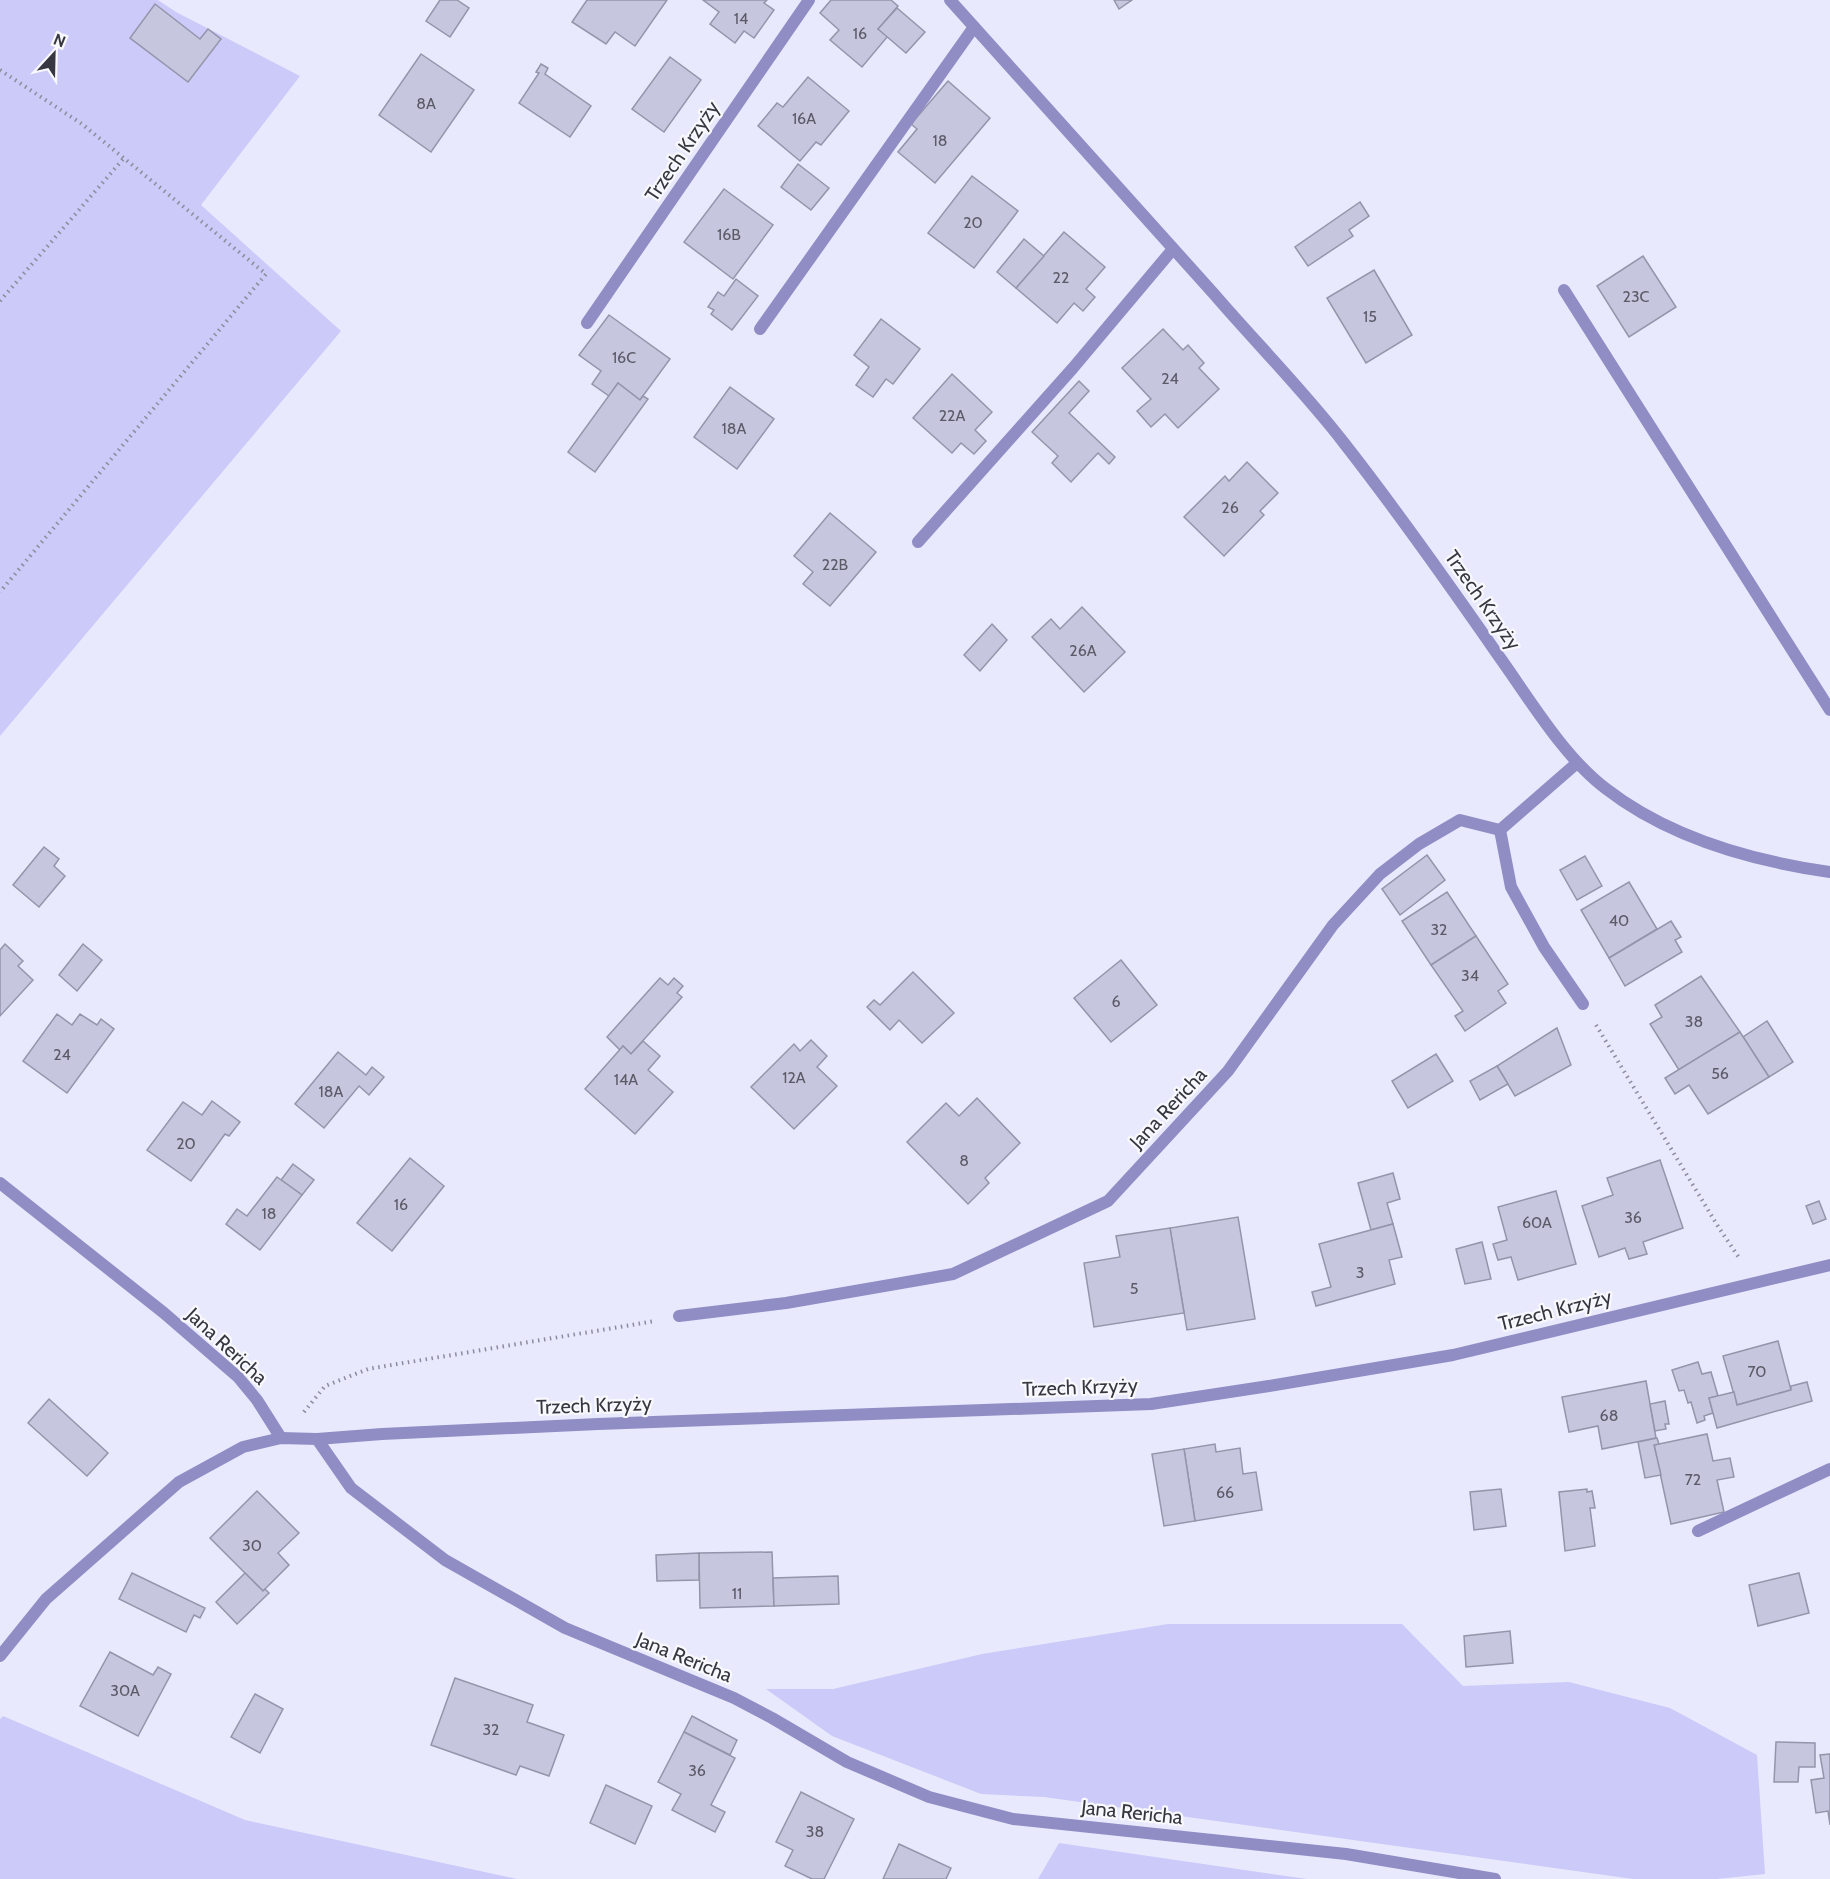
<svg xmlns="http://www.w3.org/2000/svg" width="1830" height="1879" font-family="Cabin,sans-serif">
<rect width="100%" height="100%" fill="#e9e9fe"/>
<!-- green -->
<g fill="#cbcaf8">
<polygon points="0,0 158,0 176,12 300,76 201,205 341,331 0,736"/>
<polygon points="1168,1624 1402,1624 1463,1686 1569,1682 1670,1708 1757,1755 1765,1874 1717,1879 1633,1879 1044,1797 981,1794 832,1736 766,1689 833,1689 982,1654"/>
<polygon points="3,1716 245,1820 517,1879 0,1879 0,1719"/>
<polygon points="1059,1843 1307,1879 1038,1879"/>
</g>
<!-- building -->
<g fill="#c6c6df" stroke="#9494ab" stroke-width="1.5">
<polygon points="440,0 457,0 469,8 450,37 426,21"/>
<polygon points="587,0 667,0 635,46 615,32 606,44 572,22"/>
<polygon points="703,0 767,0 764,3 774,10 754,38 744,31 735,43 710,24 719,12"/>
<polygon points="831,0 891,0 898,6 878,29 888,36 862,67 830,40 839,30 820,13"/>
<polygon points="1114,0 1132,0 1119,9"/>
<polygon points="155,4 200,39 208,29 221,39 188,82 130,38"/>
<polygon points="897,8 925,32 906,53 878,29"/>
<polygon points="421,54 474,90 431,152 379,115"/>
<polygon points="670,57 701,80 664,132 632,109"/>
<polygon points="541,64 548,68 545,74 591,106 570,137 519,103 539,73 536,72"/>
<polygon points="808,77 849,111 821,145 816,142 800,161 758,126 777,103 783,107"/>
<polygon points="948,81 990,118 935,183 898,152 917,129 911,124"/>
<polygon points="798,164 829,188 811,210 781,187"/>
<polygon points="972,176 1018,211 974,268 928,233"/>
<polygon points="724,189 773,225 733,279 684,242"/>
<polygon points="1360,202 1369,216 1349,230 1353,236 1308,266 1295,247"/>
<polygon points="1064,232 1105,267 1086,289 1095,297 1083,311 1074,303 1057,323 1016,288"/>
<polygon points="1024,239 1044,256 1016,288 997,272"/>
<polygon points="1643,256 1676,307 1629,337 1597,286"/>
<polygon points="1374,270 1412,335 1366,363 1327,298"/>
<polygon points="736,279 758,296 732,330 711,314 714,310 708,307 718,292 724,296"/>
<polygon points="609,315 670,359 640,400 618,383 609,396 592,384 601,371 579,355"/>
<polygon points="881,319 920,349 893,384 886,379 873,397 856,385 869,367 854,355"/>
<polygon points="1163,329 1183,350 1188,345 1204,363 1199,368 1219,389 1178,428 1165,414 1151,427 1137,411 1151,399 1122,368"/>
<polygon points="952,374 992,412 975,430 986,441 974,454 961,443 952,453 913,418"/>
<polygon points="1079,381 1089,391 1069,413 1115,457 1109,464 1098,453 1071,482 1052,463 1058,456 1032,432"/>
<polygon points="618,383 640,400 643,396 648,399 595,472 568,452"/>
<polygon points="730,387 774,419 737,469 694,437"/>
<polygon points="1247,462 1278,493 1260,511 1264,515 1224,556 1184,517 1225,476 1229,481"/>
<polygon points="830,513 876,552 830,606 803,584 813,572 794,556"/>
<polygon points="1082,607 1125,652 1084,692 1032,637 1051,619 1060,629"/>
<polygon points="992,624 1007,640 980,671 964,655"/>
<polygon points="44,847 59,859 54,866 65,876 39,907 13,885"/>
<polygon points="1427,855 1445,880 1400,915 1382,889"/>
<polygon points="1585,856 1602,886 1577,900 1560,870"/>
<polygon points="1629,882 1657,929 1609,958 1581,910"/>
<polygon points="1447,892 1476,936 1431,965 1402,921"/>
<polygon points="1671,921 1681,937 1675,940 1682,952 1625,986 1609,958"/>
<polygon points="1476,936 1508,984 1498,991 1506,1003 1465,1031 1455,1016 1463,1011 1431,965"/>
<polygon points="5,944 23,961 18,966 33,980 0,1016 0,950"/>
<polygon points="83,944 102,960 77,991 59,975"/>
<polygon points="1121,960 1157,1005 1111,1042 1074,998"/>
<polygon points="913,972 954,1013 922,1043 899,1020 890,1030 867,1007 874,1000 880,1005"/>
<polygon points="1701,976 1740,1032 1679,1070 1650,1024 1662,1017 1655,1005"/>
<polygon points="660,978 668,985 674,978 683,986 677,993 682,997 631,1054 623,1046 620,1050 607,1037"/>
<polygon points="57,1014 72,1025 80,1014 97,1025 101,1019 114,1029 67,1093 23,1061"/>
<polygon points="1767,1021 1793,1062 1769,1077 1743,1037"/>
<polygon points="1557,1028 1571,1065 1515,1096 1497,1066"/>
<polygon points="1740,1032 1769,1077 1708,1114 1689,1085 1675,1094 1665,1078"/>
<polygon points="811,1040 827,1056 817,1067 837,1086 794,1129 751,1087 794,1044 800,1051"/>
<polygon points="643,1041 660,1056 648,1070 673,1092 635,1134 585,1089 623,1046 631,1054"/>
<polygon points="338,1052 366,1075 372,1067 384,1077 369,1095 359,1086 324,1128 295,1104"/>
<polygon points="1436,1054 1453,1081 1408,1108 1392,1081"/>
<polygon points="1497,1066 1508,1084 1480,1100 1470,1081"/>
<polygon points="977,1098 1020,1143 985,1178 989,1183 968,1204 907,1142 946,1103 959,1116"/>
<polygon points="212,1101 240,1122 229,1136 225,1134 191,1181 147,1150 183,1102 202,1115"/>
<polygon points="410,1158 444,1186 392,1251 357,1223"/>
<polygon points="1660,1160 1683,1228 1643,1242 1647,1254 1629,1259 1625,1248 1599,1257 1582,1206 1613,1195 1607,1178"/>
<polygon points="293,1164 314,1180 302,1195 281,1180"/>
<polygon points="1393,1173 1400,1199 1387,1203 1393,1224 1371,1230 1358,1183"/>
<polygon points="277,1177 302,1195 260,1250 226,1224 237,1209 247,1216"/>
<polygon points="1556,1191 1576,1264 1518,1280 1511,1257 1498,1260 1493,1244 1507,1240 1498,1207"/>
<polygon points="1819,1201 1826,1219 1813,1224 1806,1206"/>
<polygon points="1238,1217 1255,1319 1187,1330 1170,1228"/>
<polygon points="1393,1224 1402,1257 1389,1260 1395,1284 1316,1306 1312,1292 1331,1287 1319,1244"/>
<polygon points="1170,1228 1184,1313 1094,1327 1084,1263 1120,1257 1116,1236"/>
<polygon points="1482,1242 1491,1279 1465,1284 1456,1249"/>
<polygon points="1778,1341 1791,1390 1737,1405 1723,1356"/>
<polygon points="1698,1362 1702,1374 1711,1372 1718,1396 1709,1398 1713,1413 1704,1416 1705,1420 1697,1423 1691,1402 1688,1403 1684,1390 1679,1391 1672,1370"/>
<polygon points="1646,1381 1656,1438 1602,1449 1598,1426 1569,1432 1562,1397"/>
<polygon points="1807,1382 1812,1401 1717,1428 1709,1398 1734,1392 1737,1405 1791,1390 1791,1386"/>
<polygon points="49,1399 108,1453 87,1476 28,1423"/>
<polygon points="1665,1401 1669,1424 1665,1424 1666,1429 1655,1431 1650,1404"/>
<polygon points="1707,1434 1713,1461 1730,1458 1734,1477 1717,1480 1724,1512 1671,1524 1654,1445"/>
<polygon points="1657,1438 1659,1444 1654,1445 1661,1475 1645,1478 1638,1442"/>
<polygon points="1215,1444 1216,1452 1240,1448 1243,1474 1256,1472 1262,1510 1195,1521 1184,1449"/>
<polygon points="1184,1449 1195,1521 1164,1526 1152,1454"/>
<polygon points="1501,1489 1506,1526 1474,1530 1470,1492"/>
<polygon points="1587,1489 1587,1492 1592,1491 1595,1508 1590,1508 1595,1546 1565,1551 1559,1492"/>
<polygon points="257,1491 299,1533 278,1553 289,1565 263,1591 210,1538"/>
<polygon points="772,1552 774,1606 700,1608 699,1553"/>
<polygon points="699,1553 699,1580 657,1581 656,1555"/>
<polygon points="132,1573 205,1608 200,1618 194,1615 186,1632 119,1599"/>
<polygon points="245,1573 263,1591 265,1589 269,1593 237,1624 216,1602"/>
<polygon points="1799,1573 1809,1613 1758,1626 1749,1585"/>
<polygon points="838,1576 839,1604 774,1606 773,1578"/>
<polygon points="1510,1631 1513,1663 1466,1667 1464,1636"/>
<polygon points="110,1652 153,1675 158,1667 171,1674 138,1736 80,1706"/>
<polygon points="455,1678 533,1705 527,1722 564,1735 549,1776 520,1766 516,1775 431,1745"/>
<polygon points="255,1694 283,1709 260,1753 231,1737"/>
<polygon points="692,1716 737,1740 730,1755 684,1732"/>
<polygon points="684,1732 735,1758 711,1805 725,1812 715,1832 672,1810 681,1794 658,1782"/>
<polygon points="1776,1742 1815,1743 1815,1767 1799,1767 1798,1782 1774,1782"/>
<polygon points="1830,1754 1830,1825 1828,1811 1816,1813 1811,1780 1824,1778 1820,1755"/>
<polygon points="606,1785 652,1806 635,1844 590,1823"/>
<polygon points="801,1792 854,1819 824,1879 812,1879 785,1866 793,1850 776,1842"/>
<polygon points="899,1844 951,1868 946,1879 883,1879"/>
</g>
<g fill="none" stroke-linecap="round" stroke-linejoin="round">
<!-- path -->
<g stroke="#8c8c9b" stroke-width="4" stroke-dasharray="1.5 4.5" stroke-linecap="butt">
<polyline points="0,70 82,124 266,274 0,592"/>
<polyline points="0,301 124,158"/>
<polyline points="1596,1025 1719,1228 1740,1259"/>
<polyline points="304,1412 325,1386 368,1369 655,1321"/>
</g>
<!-- lane -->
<g stroke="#908dc5" stroke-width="12">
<polyline points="760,329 974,27"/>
<polyline points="1698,1531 1830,1469"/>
</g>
<!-- street -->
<g stroke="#908dc5" stroke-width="12">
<path d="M950,0c88,98 176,196 264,294 43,50 90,97 130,149 54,69 104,140 154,212 31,43 65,101 107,133 63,49 147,73 225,84"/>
<polyline points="1564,290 1830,710"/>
<polyline points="587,323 809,0"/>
<polyline points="918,542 1073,368 1173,249"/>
<polyline points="1500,830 1511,887 1544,947 1583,1004"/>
<polyline points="0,1183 164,1313 238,1377 257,1400 281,1438"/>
<polyline points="679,1316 786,1303 953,1274 1108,1201 1228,1071 1333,925 1380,874 1419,844 1460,820 1500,830 1577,763"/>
<polyline points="317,1439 382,1434 598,1424 1151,1404 1269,1386 1453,1355 1830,1265"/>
<polyline points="0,1656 46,1599 179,1482 243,1447 281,1438 317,1439 351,1488 445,1560 565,1628 734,1698 772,1718 847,1762 929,1797 1013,1819 1346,1854 1495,1879"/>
</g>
</g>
<g text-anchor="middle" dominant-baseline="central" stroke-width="4.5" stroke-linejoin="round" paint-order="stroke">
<!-- number labels -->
<g font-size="16" fill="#5b5b68">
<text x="741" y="18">14</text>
<text x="860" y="33">16</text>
<text x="426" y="103">8A</text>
<text x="804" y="118">16A</text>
<text x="940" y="140">18</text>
<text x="973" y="222">20</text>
<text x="729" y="234">16B</text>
<text x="1061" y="277">22</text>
<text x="1636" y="296">23C</text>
<text x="1370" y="316">15</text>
<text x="624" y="357">16C</text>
<text x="1170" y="378">24</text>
<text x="952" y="415">22A</text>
<text x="734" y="428">18A</text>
<text x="1230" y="507">26</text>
<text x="835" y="564">22B</text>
<text x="1083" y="650">26A</text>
<text x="1619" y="920">40</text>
<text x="1439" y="929">32</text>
<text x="1470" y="975">34</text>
<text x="1116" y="1001">6</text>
<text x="1694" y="1021">38</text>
<text x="62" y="1054">24</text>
<text x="1720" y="1073">56</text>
<text x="794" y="1077">12A</text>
<text x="626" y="1079">14A</text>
<text x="331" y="1091">18A</text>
<text x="186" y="1143">20</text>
<text x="964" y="1160">8</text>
<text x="401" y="1204">16</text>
<text x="269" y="1213">18</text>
<text x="1633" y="1217">36</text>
<text x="1537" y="1222">60A</text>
<text x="1360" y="1272">3</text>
<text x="1134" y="1288">5</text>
<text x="1757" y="1371">70</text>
<text x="1609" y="1415">68</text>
<text x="1693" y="1479">72</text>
<text x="1225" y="1492">66</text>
<text x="252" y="1545">30</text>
<text x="737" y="1593">11</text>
<text x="125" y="1690">30A</text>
<text x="491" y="1729">32</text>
<text x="697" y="1770">36</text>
<text x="815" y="1831">38</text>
</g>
<!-- street labels -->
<g font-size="20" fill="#373741" stroke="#f8f8fd">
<text transform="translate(682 151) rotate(-56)">Trzech Krzyży</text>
<text transform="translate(1483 600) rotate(55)">Trzech Krzyży</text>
<text transform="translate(1168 1108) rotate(-47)">Jana Rericha</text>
<text transform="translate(1555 1310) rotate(-14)">Trzech Krzyży</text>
<text transform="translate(227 1346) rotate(43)">Jana Rericha</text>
<text transform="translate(1080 1387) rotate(-2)">Trzech Krzyży</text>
<text transform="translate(594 1405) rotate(-2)">Trzech Krzyży</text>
<text transform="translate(684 1657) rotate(22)">Jana Rericha</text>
<text transform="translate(1132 1812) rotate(6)">Jana Rericha</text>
</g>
</g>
<!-- north arrow -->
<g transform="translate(54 54) rotate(22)" stroke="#f8f8fd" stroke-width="4.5" paint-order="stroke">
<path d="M0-4.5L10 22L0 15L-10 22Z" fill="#373741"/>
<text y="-9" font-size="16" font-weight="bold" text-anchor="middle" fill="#373741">N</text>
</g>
</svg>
